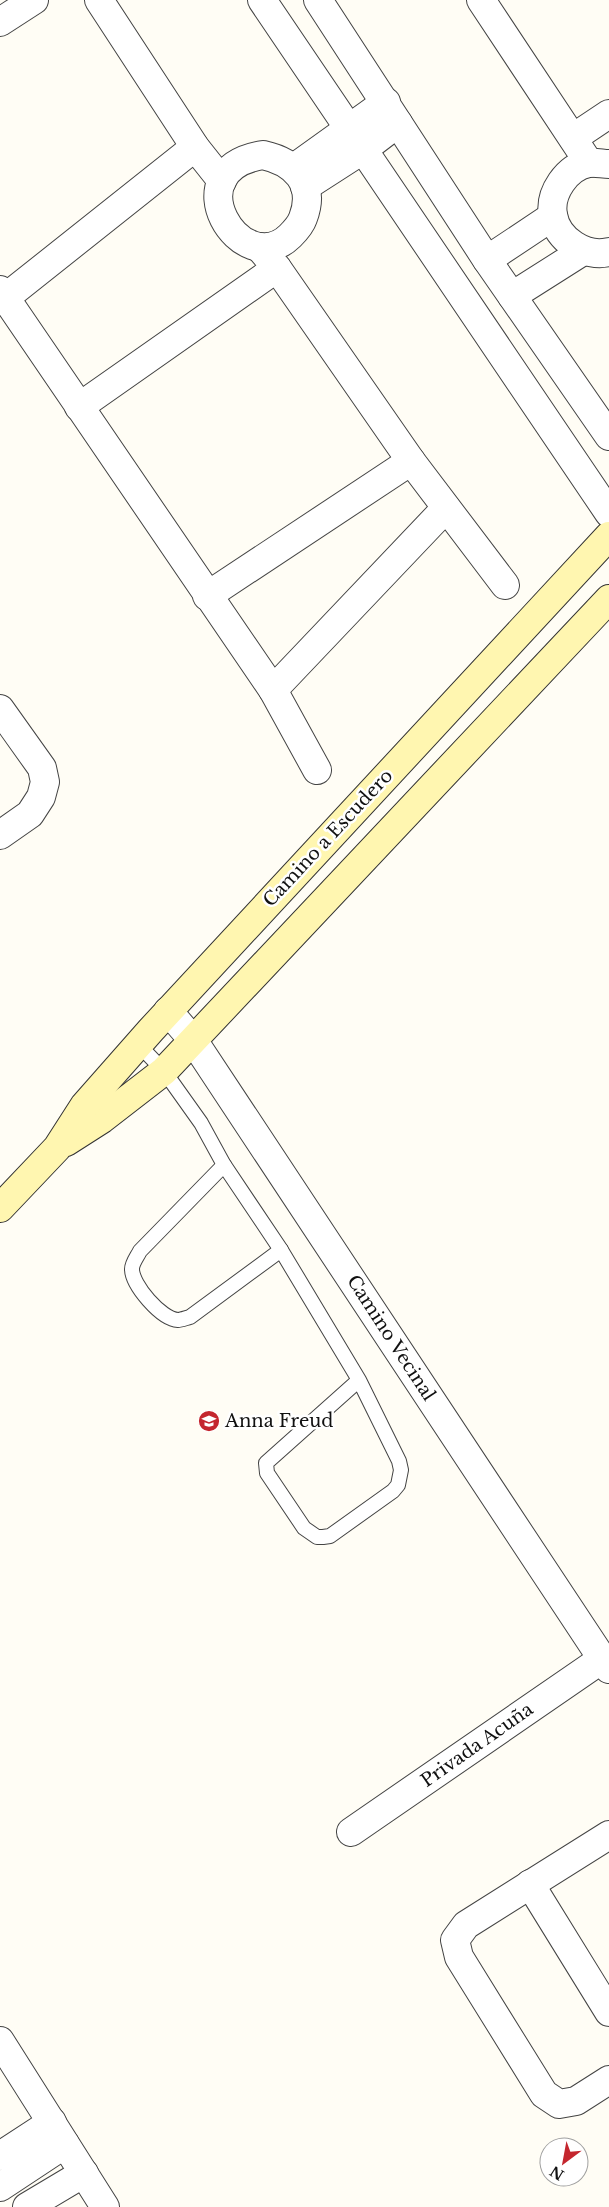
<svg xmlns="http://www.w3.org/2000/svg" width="609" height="2207" font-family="'Libre Baskerville',serif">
<rect width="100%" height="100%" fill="#fffdf5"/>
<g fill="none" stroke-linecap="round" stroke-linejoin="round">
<!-- lane casing -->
<g stroke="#444" stroke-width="16">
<g id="lane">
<polyline points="138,1044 164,1071 201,1123 224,1165 281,1250 359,1380 399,1461 401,1470 398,1485 393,1491 330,1536 323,1537 317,1537 304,1528 267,1473 266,1463 359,1380"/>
<path d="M224,1165l-84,86c-3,6 -8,12 -8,18 0,16 29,50 46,51 3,0 8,-2 12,-3l91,-67"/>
</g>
</g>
<!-- street casing -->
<g stroke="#444" stroke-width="30">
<g id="street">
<polyline points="99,0 195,147 222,181"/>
<polyline points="262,0 609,513"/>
<polyline points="318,0 487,260 609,436"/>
<polyline points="481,0 589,163"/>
<polyline points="0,22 34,0"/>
<polyline points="573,138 609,114"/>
<path d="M263,155c32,7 53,29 40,63 -2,6 -8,13 -13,18 -48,47 -119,-66 -27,-81z"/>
<path d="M609,164c-6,0 -14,-2 -20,-1 -22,4 -40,30 -36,52 4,25 33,43 56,37"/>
<polyline points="294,168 386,102"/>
<polyline points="305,187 364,149 398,123"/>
<polyline points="259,247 277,268 411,461 505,585"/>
<polyline points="487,260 553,216"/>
<polyline points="0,290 273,690 317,770"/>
<polyline points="512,296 583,251"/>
<polyline points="5,298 195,147"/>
<polyline points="79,407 277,268"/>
<polyline points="207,596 411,461"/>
<polyline points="273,690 446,508"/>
<polyline points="0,709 42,768 45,782 41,797 30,814 0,835"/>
<polyline points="168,1011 193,1040 609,1669"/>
<polyline points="351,1832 602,1659"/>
<polyline points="609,1835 466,1925 455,1940 459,1957 544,2094 559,2104 576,2101 609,2080"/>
<polyline points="530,1884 609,2012"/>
<polyline points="0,2041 105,2207"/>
<polyline points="0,2156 52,2122"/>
<polyline points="0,2187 65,2144"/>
<polyline points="27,2207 84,2173"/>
</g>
</g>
<!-- secondary casing -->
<g stroke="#333" stroke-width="30">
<g id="secondary">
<polyline points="66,1142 102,1119 164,1071 609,599"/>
<polyline points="0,1208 57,1148 84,1106 151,1030 609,536"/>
</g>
</g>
<!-- lane -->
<use href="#lane" stroke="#fff" stroke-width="14"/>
<!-- street -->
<use href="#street" stroke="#fff" stroke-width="28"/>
<!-- secondary -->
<use href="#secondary" stroke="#fff6b0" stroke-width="28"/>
</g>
<!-- icons -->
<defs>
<g id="school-disc" transform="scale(1.125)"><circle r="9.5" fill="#c4262e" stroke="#fff"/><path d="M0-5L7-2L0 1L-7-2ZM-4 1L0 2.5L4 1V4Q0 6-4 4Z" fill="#fff"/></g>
</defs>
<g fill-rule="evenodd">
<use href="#school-disc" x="209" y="1421"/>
</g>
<g text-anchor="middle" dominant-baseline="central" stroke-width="5" stroke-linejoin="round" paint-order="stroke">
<!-- street labels -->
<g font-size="18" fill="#111" stroke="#fff">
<text transform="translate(328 838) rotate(-47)">Camino a Escudero</text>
<text transform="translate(391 1338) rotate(57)">Camino Vecinal</text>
<text transform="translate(477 1745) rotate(-35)">Privada Acuña</text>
</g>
<!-- poi labels -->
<g font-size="18" fill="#111" stroke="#fff" text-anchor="start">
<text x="225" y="1421">Anna Freud</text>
</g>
</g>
<!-- north arrow -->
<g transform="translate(564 2162) rotate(212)"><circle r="24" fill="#ffffff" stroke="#a0a0a0"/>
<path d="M0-4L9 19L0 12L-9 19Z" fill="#c4262e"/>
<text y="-8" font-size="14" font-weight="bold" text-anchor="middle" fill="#111111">N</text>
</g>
</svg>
